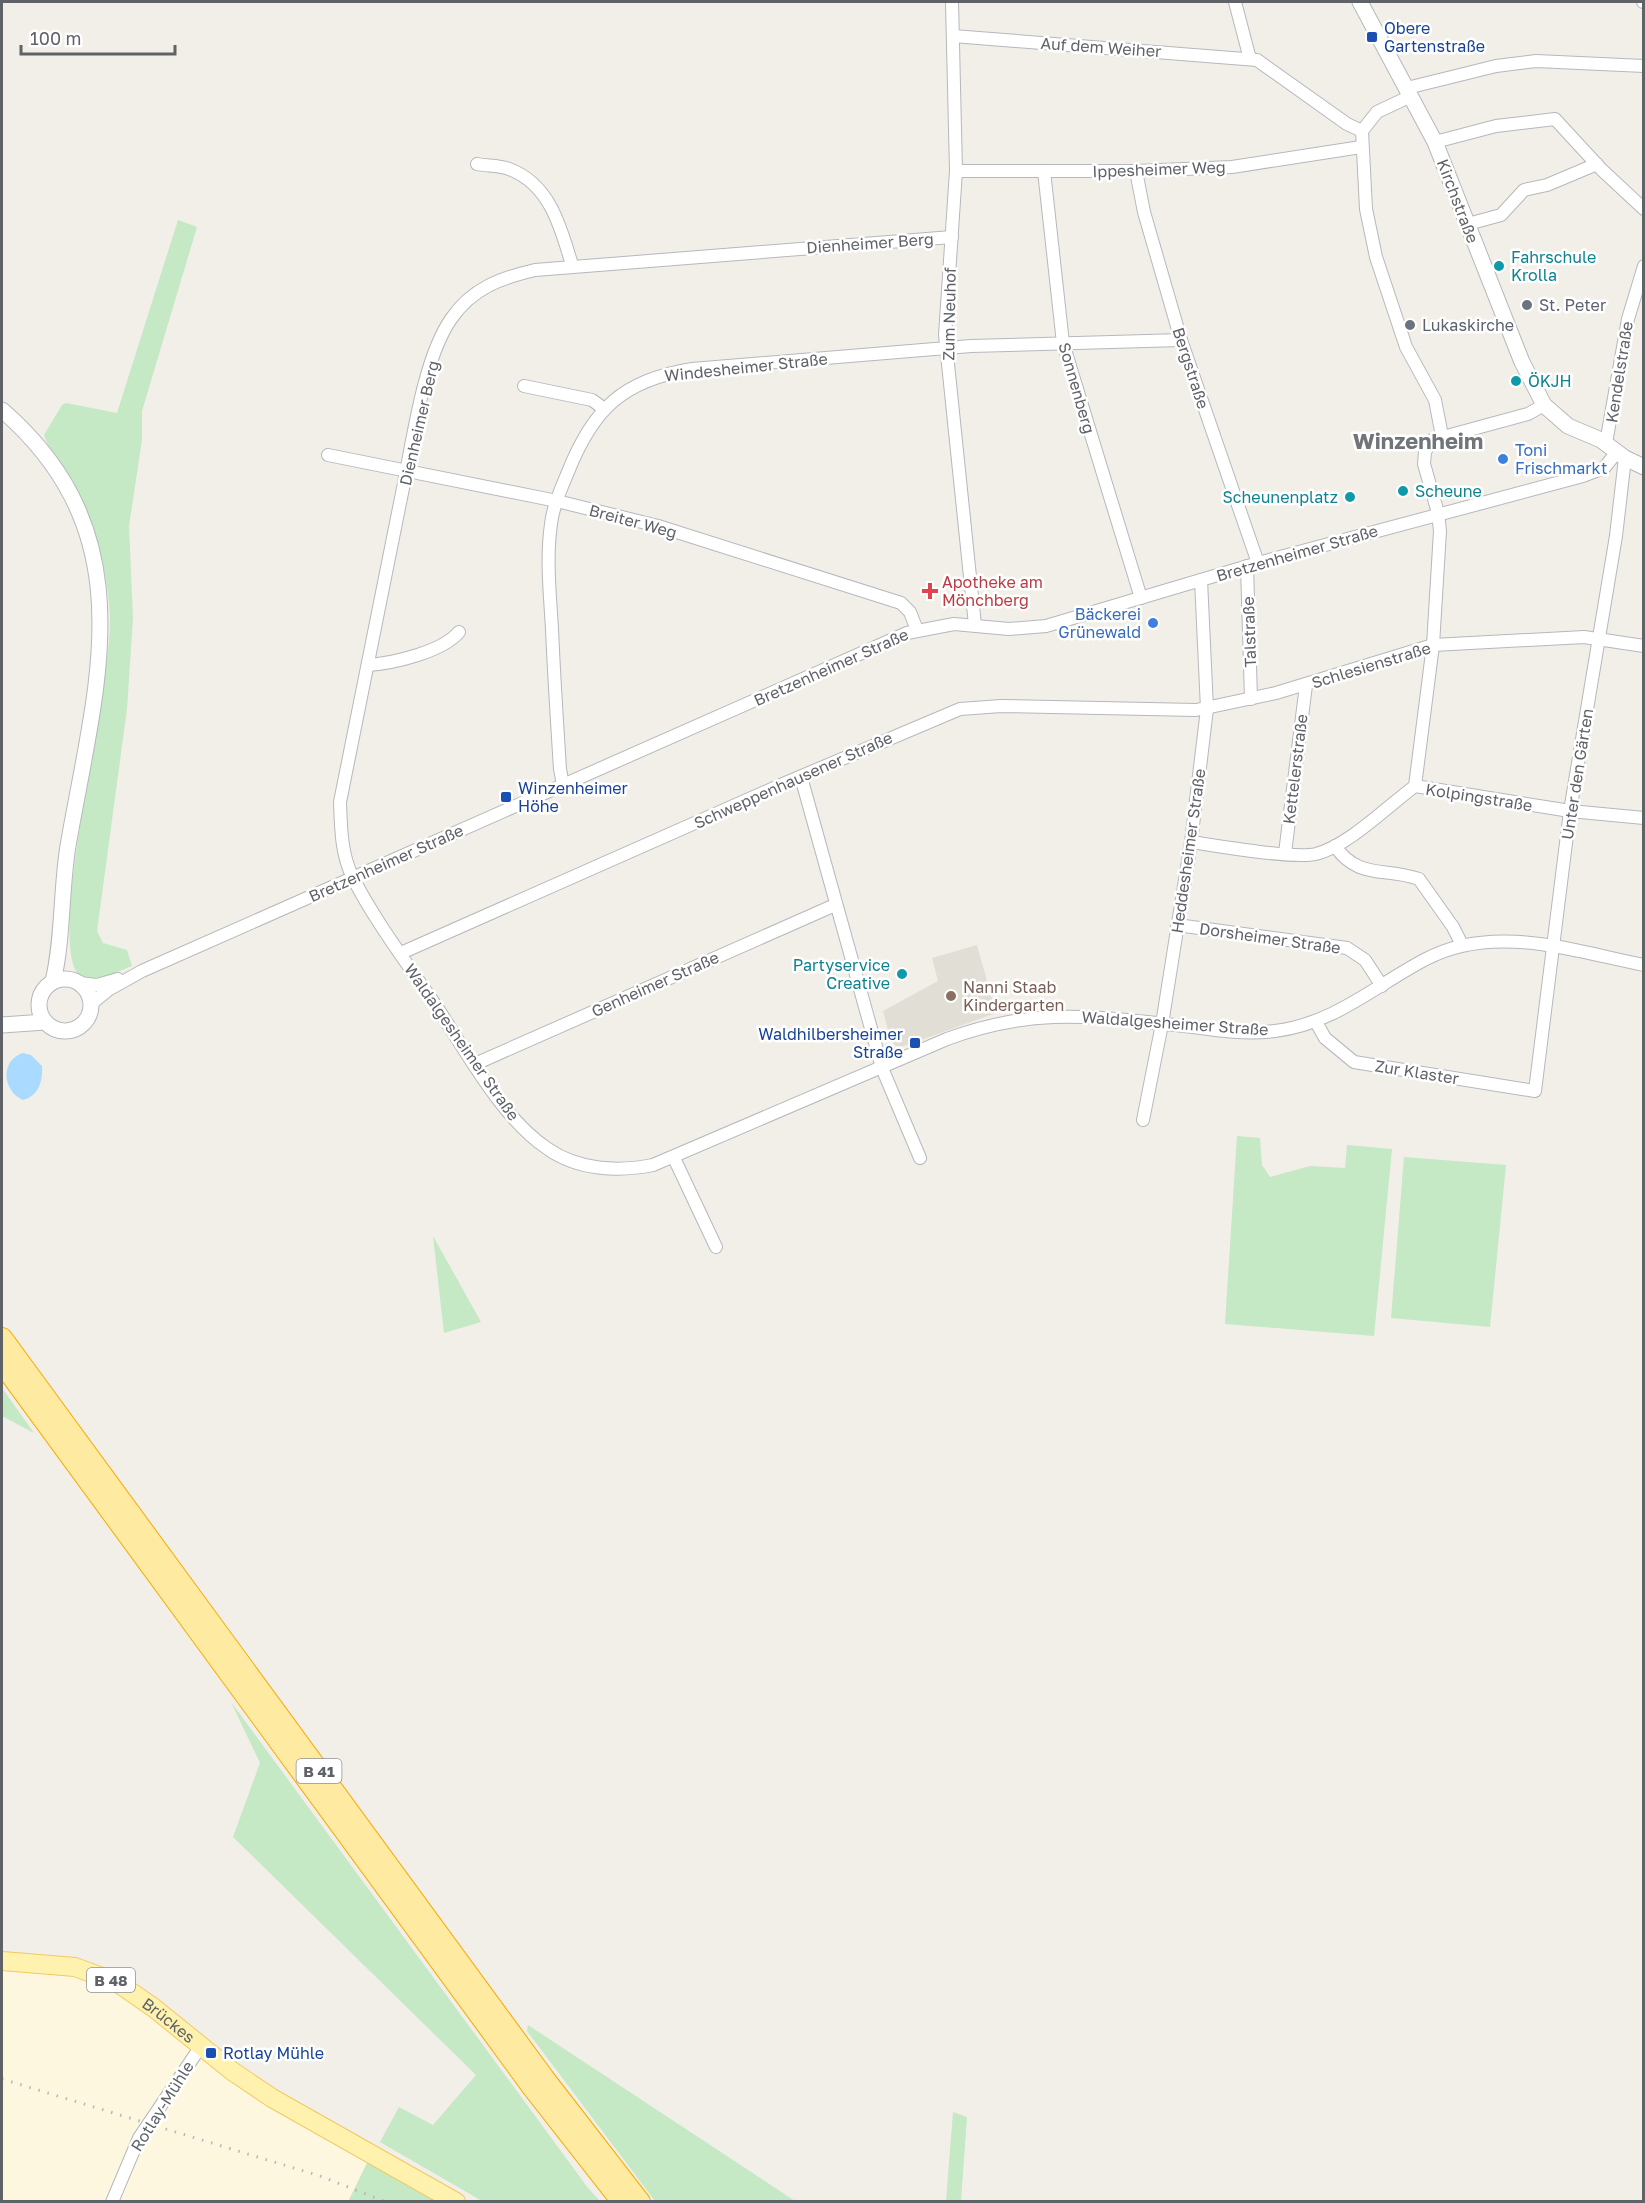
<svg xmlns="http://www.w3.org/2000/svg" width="1645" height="2203" font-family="'Golos Text',sans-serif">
<rect width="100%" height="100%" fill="#f1efe8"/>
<!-- commercial -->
<polygon fill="#fef7e0" points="2,1954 61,1957 85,1962 269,2088 375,2147 348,2201 2,2202"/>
<!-- education -->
<polygon fill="#e1ded6" points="977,945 996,1013 904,1046 896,1046 891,1041 883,1011 938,981 932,958"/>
<!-- green -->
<g fill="#c5e8c5">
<path d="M178,220l19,7 -55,184v29l-13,86 4,92 -6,91 -30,222 6,12 24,7 5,16c-18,7 -36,18 -55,7 -29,-46 35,-283 33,-356 -2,-48 -16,-93 -37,-136 -9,-16 -24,-29 -29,-46l18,-30 4,-2 51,10z"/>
<polygon points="1237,1136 1260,1138 1262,1165 1270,1177 1310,1166 1345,1168 1347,1145 1392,1149 1374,1336 1225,1324"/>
<polygon points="1404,1157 1506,1165 1490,1327 1391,1318"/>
<polygon points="433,1236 481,1322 444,1333"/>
<polygon points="2,1388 34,1433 2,1416"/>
<polygon points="231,1702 588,2188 600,2201 482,2201 380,2142 399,2107 433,2125 476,2075 233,1837 260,1763"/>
<polygon points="528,2025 795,2201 655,2201 527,2031"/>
<polygon points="953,2112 967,2117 961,2201 946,2201"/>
<polygon points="368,2161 436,2201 348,2202"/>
</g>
<!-- water -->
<path fill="#aadaff" d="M23,1053l8,2 11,11c1,14 -3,30 -19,34 -21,-9 -23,-40 0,-47z"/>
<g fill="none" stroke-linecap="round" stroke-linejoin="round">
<!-- minor casing -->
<g stroke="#b5b8bc" stroke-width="14">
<g id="minor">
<polyline points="952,2 956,171 945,335 975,625"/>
<polyline points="1235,2 1250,59"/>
<polyline points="1643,2 1644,2"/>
<polyline points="953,36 1257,60 1347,124 1362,131"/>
<polyline points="1407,88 1496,66 1536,61 1644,66"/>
<polyline points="1411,96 1377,112 1362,131 1366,209 1376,257 1406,347 1435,400 1442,436"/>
<polyline points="1435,142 1496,126 1555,119 1602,170 1644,209"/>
<path d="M477,164c10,2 23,1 32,5 41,15 52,59 63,96"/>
<polyline points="956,171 1136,171 1232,167 1361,147"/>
<polyline points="1044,171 1063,343 1141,598"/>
<polyline points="1136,171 1144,212 1181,340 1258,563"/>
<polyline points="1468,224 1501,215 1524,190 1547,185 1597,164"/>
<path d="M952,237l-417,33c-34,8 -63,18 -84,49 -29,42 -39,128 -50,179 -20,102 -41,203 -61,304 1,26 1,52 13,76 22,43 54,85 81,125 32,47 67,115 114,146 30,21 70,23 105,16l294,-126c90,-33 146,-22 238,-13 29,4 60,9 90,5 59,-7 101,-46 151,-72 68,-36 147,-8 218,6"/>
<polyline points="524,386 592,400 603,408"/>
<polyline points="1606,443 1628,319 1644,266"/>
<polyline points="328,455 557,501 658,526 901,603 910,612 917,630"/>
<polyline points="1247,566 1251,699"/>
<path d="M368,665c26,-2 74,-13 91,-33"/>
<polyline points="801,777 882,1068 920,1158"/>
<path d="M563,785l-3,-16c-3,-47 -6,-93 -8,-140 -2,-35 -6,-70 -1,-105 2,-18 10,-35 17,-52 25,-63 55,-92 124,-103l279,-23 210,-6"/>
<polyline points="1415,786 1433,645 1440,531 1438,513 1424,464 1425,452 1432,440 1528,414 1544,405"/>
<path d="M1191,842c29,4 101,17 125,12 32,-8 72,-48 99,-68l155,25 74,7"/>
<path d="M1335,846c23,34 51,21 84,33l34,48 9,18"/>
<polyline points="1285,853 1306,685"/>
<polyline points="1177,925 1347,948 1365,960 1382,986"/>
<polyline points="401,953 783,784 960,709 1001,706 1196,710 1276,693 1433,645 1584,637 1644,646"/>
<polyline points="79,983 97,985 118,979"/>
<polyline points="91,1004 108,990 142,971 907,633 954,624 1009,629 1046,626 1258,563 1583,476 1604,468 1617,452"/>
<polyline points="1316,1022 1325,1038 1354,1062 1535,1091 1570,811 1616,536 1625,458"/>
<polyline points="475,1064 835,905"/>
<polyline points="1143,1120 1162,1024 1191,842 1207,709 1201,580"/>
<polyline points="674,1158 716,1247"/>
<polyline points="112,2202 139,2138 201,2046"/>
</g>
</g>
<!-- tertiary casing -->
<g stroke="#b5b8bc" stroke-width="17">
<g id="tertiary">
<polyline points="1360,2 1435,142 1522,362 1544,405 1568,426 1601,440 1625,458 1644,467"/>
<path d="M2,410c145,126 94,273 66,436 -7,42 -5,95 -15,135"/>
<circle cx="65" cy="1005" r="26"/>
<polyline points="2,1025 45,1022"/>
</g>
</g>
<!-- primary casing -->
<g stroke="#f2c960" stroke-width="20">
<g id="primary">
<path id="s1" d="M2,1961l73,6 43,16 36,25 78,63 40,27 184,104"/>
</g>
</g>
<!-- trunk casing -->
<g stroke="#f9ab00" stroke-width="22">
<g id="trunk">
<polyline points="2,1338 544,2078 640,2202"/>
<polyline points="2,1363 532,2087 622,2202"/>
</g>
</g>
<!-- minor -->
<use href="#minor" stroke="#fff" stroke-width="12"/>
<!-- tertiary -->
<use href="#tertiary" stroke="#fff" stroke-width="15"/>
<!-- primary -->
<use href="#primary" stroke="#fff2af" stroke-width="18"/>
<!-- trunk -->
<use href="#trunk" stroke="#feeaa1" stroke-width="20"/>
<!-- rail -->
<polyline stroke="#b6b7b8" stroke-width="3" stroke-dasharray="1.5 8" stroke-linecap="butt" points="2,2079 320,2176 386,2202"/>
</g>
<!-- markers -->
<g fill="#1a4fb4" stroke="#fff" stroke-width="2">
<rect x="1366" y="31" width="12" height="12" rx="3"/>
<rect x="500" y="791" width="12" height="12" rx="3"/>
<rect x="909" y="1037" width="12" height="12" rx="3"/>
<rect x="205" y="2047" width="12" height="12" rx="3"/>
</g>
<g fill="#0f9aa8" stroke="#fff" stroke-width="2">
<circle cx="1499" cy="266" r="6"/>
<circle cx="1516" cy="381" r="6"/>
<circle cx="1403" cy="491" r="6"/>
<circle cx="1350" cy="497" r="6"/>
<circle cx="902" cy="974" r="6"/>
</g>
<g fill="#6b7280" stroke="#fff" stroke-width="2">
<circle cx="1527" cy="305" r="6"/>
<circle cx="1410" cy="325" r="6"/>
</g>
<g fill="#3f7fe0" stroke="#fff" stroke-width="2">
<circle cx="1503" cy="459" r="6"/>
<circle cx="1153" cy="623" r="6"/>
</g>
<path fill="#e0444e" stroke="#fff" stroke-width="2" d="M927 582h6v6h6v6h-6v6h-6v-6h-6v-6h6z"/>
<circle fill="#8d6e63" stroke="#fff" stroke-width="2" cx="951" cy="996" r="6"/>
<g text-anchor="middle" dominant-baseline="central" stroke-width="5" stroke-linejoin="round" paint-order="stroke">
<!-- shield labels -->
<g fill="#fff" stroke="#8f9295" stroke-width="1.5">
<rect x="296.5" y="1759" width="45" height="24" rx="4.5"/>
<rect x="87" y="1968" width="48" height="24" rx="4.5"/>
</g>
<g font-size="15" font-weight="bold" fill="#5f6368">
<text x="319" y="1771">B 41</text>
<text x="111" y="1980">B 48</text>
</g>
<!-- transit labels -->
<g font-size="16" fill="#164399" stroke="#fff" text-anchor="start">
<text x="1384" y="28">Obere<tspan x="1384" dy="18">Gartenstraße</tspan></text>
<text x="518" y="788">Winzenheimer<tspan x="518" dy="18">Höhe</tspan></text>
<text x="903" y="1034" text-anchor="end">Waldhilbersheimer<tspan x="903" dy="18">Straße</tspan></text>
<text x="223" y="2053">Rotlay Mühle</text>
</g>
<!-- street labels -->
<g font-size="16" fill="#5f6368" stroke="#fff">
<text transform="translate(1101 47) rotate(4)">Auf dem Weiher</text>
<text transform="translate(1159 169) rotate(-2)">Ippesheimer Weg</text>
<text transform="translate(1458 201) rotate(69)">Kirchstraße</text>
<text transform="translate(870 243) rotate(-4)">Dienheimer Berg</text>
<text transform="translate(949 314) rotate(-89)">Zum Neuhof</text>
<text transform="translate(746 367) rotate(-6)">Windesheimer Straße</text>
<text transform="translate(1191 368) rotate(72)">Bergstraße</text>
<text transform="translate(1619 372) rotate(-81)">Kendelstraße</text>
<text transform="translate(1077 388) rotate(74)">Sonnenberg</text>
<text transform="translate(419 423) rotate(-77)">Dienheimer Berg</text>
<text transform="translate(633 521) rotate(15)">Breiter Weg</text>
<text transform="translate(1297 553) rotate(-16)">Bretzenheimer Straße</text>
<text transform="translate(1249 632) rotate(-92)">Talstraße</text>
<text transform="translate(1371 665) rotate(-17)">Schlesienstraße</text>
<text transform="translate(831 667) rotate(-24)">Bretzenheimer Straße</text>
<text transform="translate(1295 769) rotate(-83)">Kettelerstraße</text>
<text transform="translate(1577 774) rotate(-81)">Unter den Gärten</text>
<text transform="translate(793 780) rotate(-24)">Schweppenhausener Straße</text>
<text transform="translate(1479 797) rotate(9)">Kolpingstraße</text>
<text transform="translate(1188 851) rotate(-82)">Heddesheimer Straße</text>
<text transform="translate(386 863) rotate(-24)">Bretzenheimer Straße</text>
<text transform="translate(1270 938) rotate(8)">Dorsheimer Straße</text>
<text transform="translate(655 984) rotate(-24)">Genheimer Straße</text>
<text transform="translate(1175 1023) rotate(4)">Waldalgesheimer Straße</text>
<text transform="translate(462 1042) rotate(55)">Waldalgesheimer Straße</text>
<text transform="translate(1417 1072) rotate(9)">Zur Klaster</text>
<text stroke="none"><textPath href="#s1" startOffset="182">Brückes</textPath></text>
<text transform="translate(162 2106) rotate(-58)">Rotlay-Mühle</text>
</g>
<!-- culture labels -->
<g font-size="16" fill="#0d838f" stroke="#fff" text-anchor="start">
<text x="1511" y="257">Fahrschule<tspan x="1511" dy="18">Krolla</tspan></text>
<text x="1528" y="381">ÖKJH</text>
<text x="1415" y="491">Scheune</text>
<text x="1338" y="497" text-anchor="end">Scheunenplatz</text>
<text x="890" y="965" text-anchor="end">Partyservice<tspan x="890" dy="18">Creative</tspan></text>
</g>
<!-- worship labels -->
<g font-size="16" fill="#5b616d" stroke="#fff" text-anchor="start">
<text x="1539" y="305">St. Peter</text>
<text x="1422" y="325">Lukaskirche</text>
</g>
<!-- shop labels -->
<g font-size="16" fill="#366cbe" stroke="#fff" text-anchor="start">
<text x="1515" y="450">Toni<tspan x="1515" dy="18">Frischmarkt</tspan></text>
<text x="1141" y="614" text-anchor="end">Bäckerei<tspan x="1141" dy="18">Grünewald</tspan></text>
</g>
<!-- health labels -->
<g font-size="16" fill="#be3a42" stroke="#fff" text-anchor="start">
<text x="942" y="582">Apotheke am<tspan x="942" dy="18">Mönchberg</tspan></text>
</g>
<!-- education labels -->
<g font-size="16" fill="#785e54" stroke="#fff" text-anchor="start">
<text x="963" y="987">Nanni Staab<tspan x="963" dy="18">Kindergarten</tspan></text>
</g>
<!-- district labels -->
<g font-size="22" font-weight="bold" fill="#70757a" stroke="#fff">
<text x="1418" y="440">Winzenheim</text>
</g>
</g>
<!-- border -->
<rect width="1645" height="2203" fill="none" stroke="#5f6368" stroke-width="6"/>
<!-- scale -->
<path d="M21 45v9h154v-9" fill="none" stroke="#5f6368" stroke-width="3"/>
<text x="30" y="45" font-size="18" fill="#5f6368" stroke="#ffffff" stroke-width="4.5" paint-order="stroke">100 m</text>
</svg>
